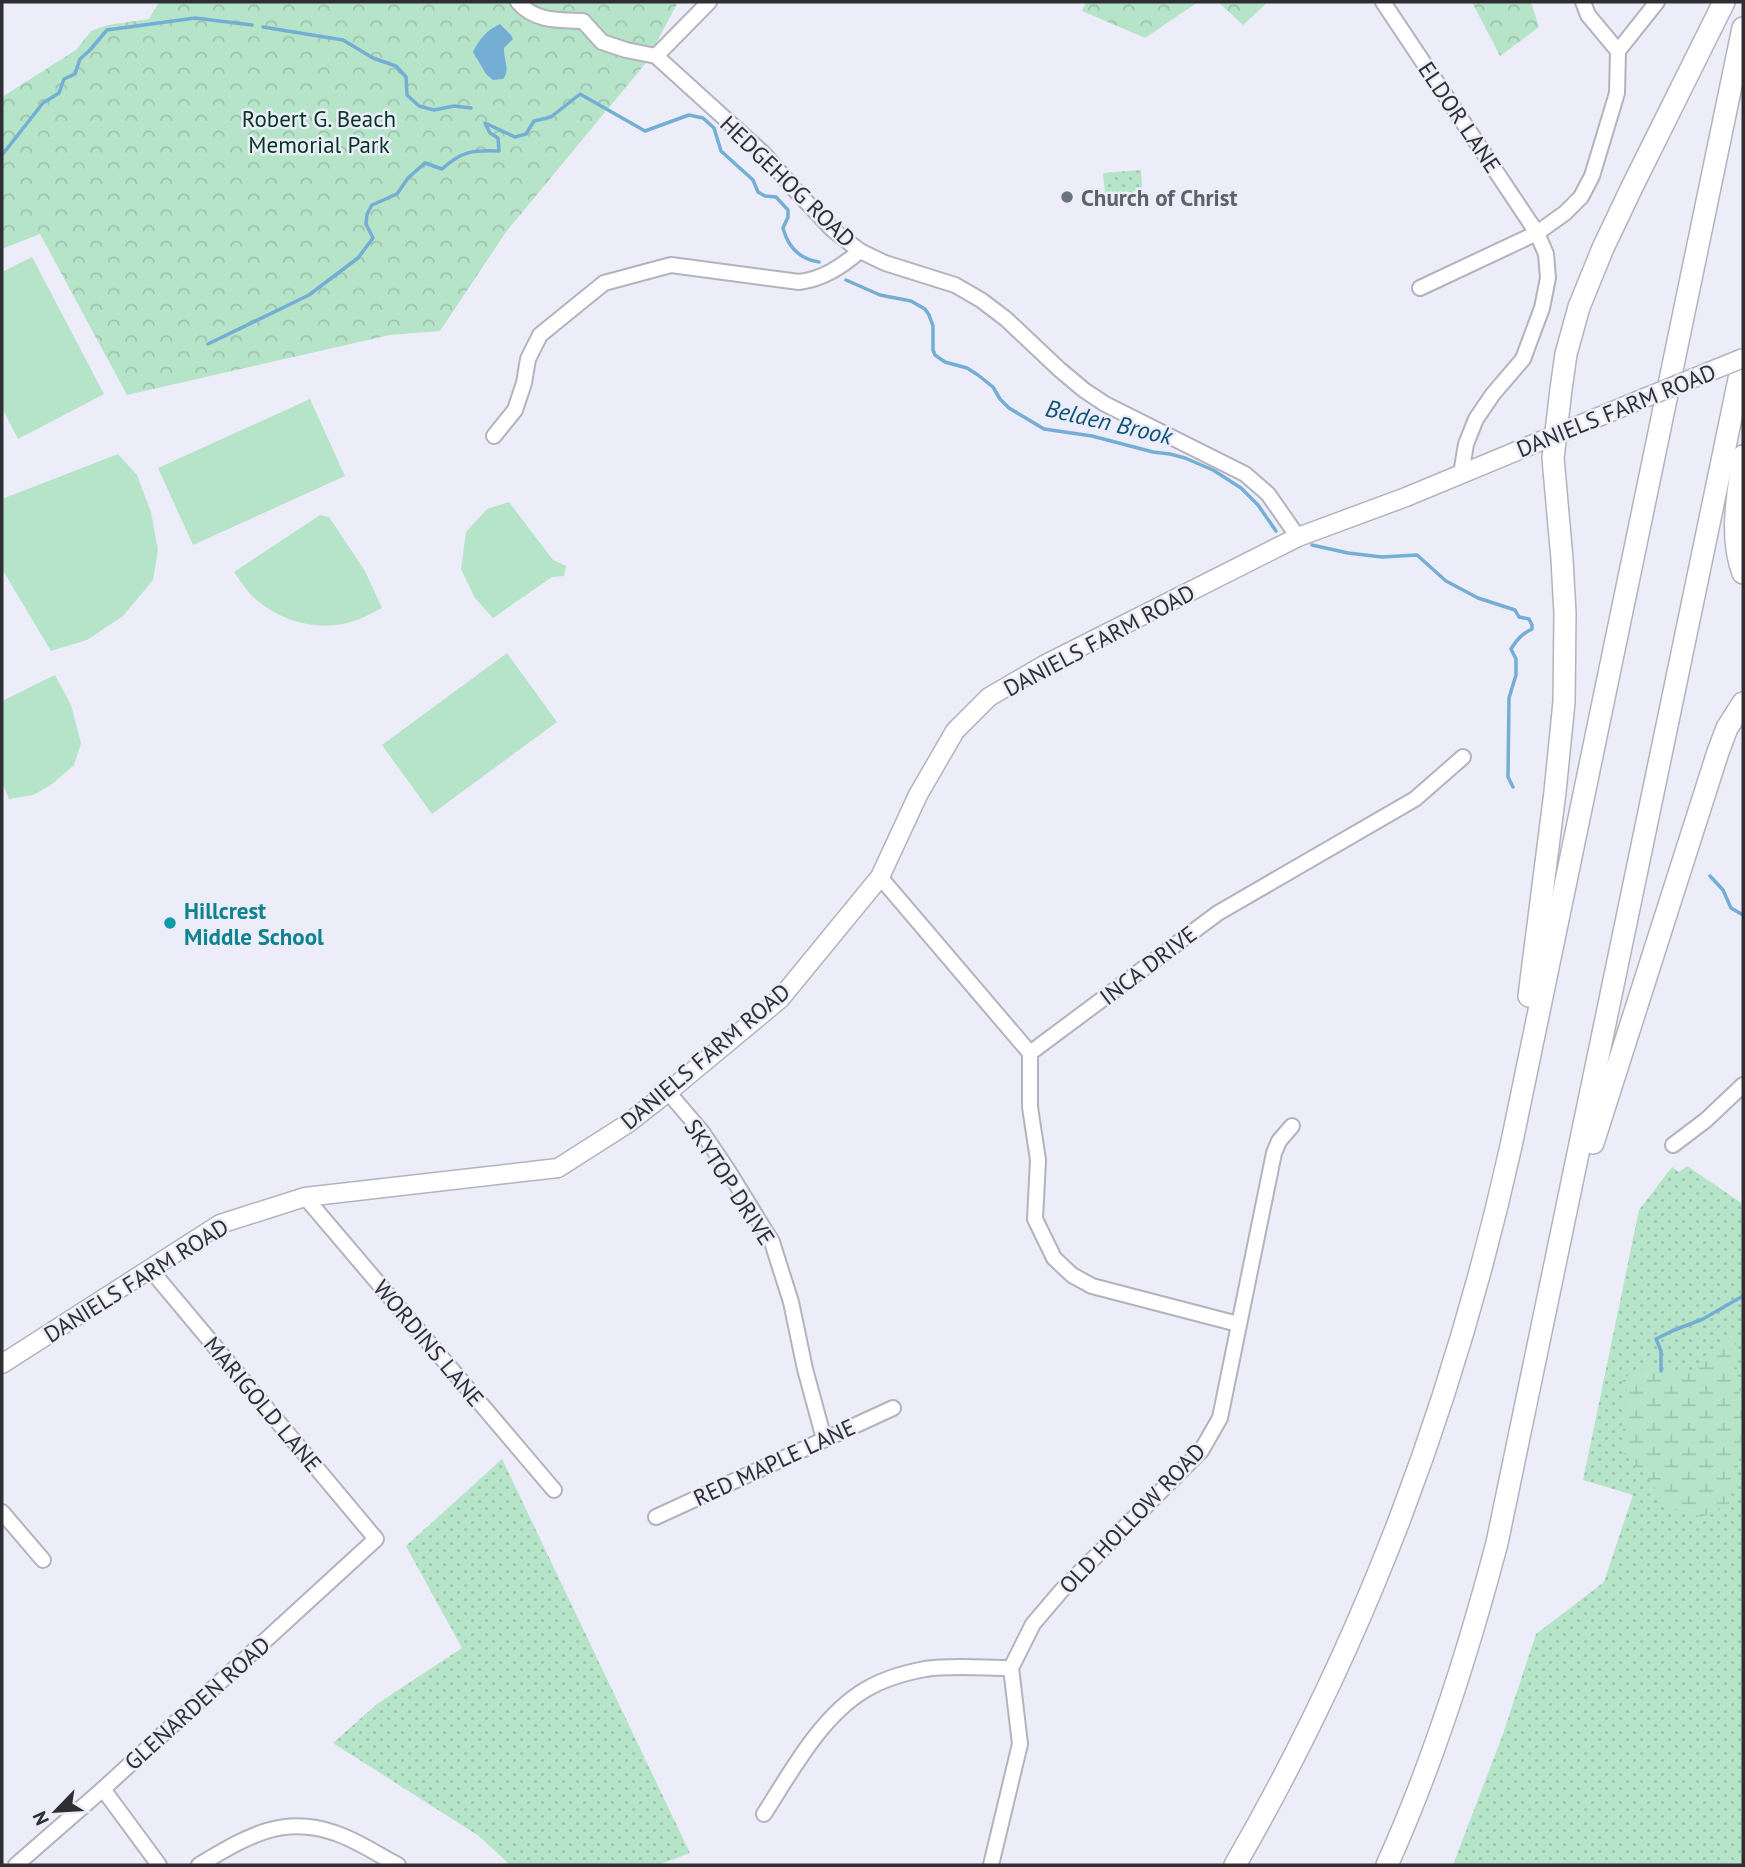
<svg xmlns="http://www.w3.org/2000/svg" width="1745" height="1867" font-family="'PT Sans',sans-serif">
<defs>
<pattern id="grass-dots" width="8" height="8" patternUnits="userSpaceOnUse" patternTransform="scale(1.75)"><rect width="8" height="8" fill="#b6e4c9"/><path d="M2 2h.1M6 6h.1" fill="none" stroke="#9dc4ad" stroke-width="1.8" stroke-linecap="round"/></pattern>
<pattern id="forest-crowns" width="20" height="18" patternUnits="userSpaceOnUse" patternTransform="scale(1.75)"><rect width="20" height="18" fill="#b6e4c9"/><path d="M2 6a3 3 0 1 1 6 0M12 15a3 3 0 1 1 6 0" fill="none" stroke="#9dc4ad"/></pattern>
<pattern id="wetland-marsh" width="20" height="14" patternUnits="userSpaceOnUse" patternTransform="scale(1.75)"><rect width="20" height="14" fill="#b6e4c9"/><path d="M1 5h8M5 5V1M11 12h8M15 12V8" fill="none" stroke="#9dc4ad"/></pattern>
</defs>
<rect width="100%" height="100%" fill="#ecedf9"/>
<!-- grass -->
<g fill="url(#grass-dots)">
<polygon points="1141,170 1143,199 1106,202 1103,173"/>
<polygon points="1687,1166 1743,1204 1743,1865 1453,1865 1503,1734 1536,1634 1604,1582 1633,1495 1583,1480 1639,1210 1672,1167 1679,1172"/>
<polygon points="502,1459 690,1853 658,1865 510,1865 479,1836 333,1743 377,1704 462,1648 406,1546"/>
</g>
<!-- forest -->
<g fill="url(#forest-crowns)">
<polygon points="159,2 678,2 645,64 506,232 440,331 390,335 127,395 40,234 2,249 2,97 76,50 91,31 108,25 149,19"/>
<polygon points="1086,2 1198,2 1145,38 1082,11"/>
<polygon points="1218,2 1268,2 1243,25"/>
<polygon points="1472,2 1531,2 1539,27 1500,56"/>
</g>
<!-- wetland -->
<path fill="url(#wetland-marsh)" d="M1732,1331l4,9 2,40 5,32 -3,45 -11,47 -27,13 -36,-11 -16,-26 -29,-29 6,-61 -5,-9 9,-9 22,-6c36,22 56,-10 79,-35z"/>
<!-- garden -->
<g fill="#b6e4c9">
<polygon points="32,257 104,394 18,439 2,408 2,272"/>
<polygon points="310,399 345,476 193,545 158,468"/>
<polygon points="118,454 137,475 151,512 158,550 153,580 123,616 87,640 51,651 2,569 2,499"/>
<polygon points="509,502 553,560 566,566 564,576 552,577 493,618 475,598 461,569 466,532 487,509"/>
<path d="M320,515l9,2 36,54 17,37c-9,4 -17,9 -25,12 -37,14 -80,1 -107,-26 -6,-7 -11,-15 -16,-22z"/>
<polygon points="507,653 557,722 432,814 382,745"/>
<polygon points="55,675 71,705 81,743 74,765 51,785 33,795 9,799 2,782 2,701"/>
</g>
<!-- water -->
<path fill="#75aed5" d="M500,24l11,11 2,4 -9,9c-1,11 7,21 -1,31l-10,1 -7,-6 -13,-22c6,-13 14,-22 27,-28z"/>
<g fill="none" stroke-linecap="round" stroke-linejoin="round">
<!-- stream -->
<g stroke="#75aed5" stroke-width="3.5">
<polyline points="263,27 343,40 373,58 396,66 406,77 407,95 419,106 434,110 454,106 471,108"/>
<polyline points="2,155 43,103 59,93 64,79 75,74 80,59 90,50 107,30 195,18 252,25"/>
<polyline points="846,280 880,295 911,301 925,309 929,315 933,326 933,350 935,355 945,362 967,368 978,375 993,387 1000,399 1009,408 1044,429 1092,436 1153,452 1170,454 1185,458 1213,470 1241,488 1258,505 1276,531"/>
<path d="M208,344l101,-49 49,-37 15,-20 -7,-14 1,-10 5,-9 25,-11 11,-16 17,-15 17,6c20,-18 30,-19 57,-18l-1,-13 -8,-5 -5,-10 30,14 11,-3 8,-13 17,-4 29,-23 65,37 44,-16 14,3 11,10 7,23 32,29 5,12 7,4 11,1 12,13v7l-5,11c5,19 16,31 36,34"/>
<path d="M1312,545l36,8 34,4 35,-2 29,26 32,17 37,12 4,7 10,2 3,6v4c-10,5 -15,10 -21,20l5,10v16l-7,23 -1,79 5,10"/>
<polyline points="1710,876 1723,890 1731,908 1743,915"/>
<polyline points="1661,1371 1661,1351 1656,1339 1672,1331 1703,1319 1743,1296"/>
</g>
<!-- minor casing -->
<g stroke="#b2b3be" stroke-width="18">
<g id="minor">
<path d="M518,2c17,20 41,18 65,19l19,21 24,8 30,6 107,97 33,38 37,39 27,21 25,12 70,22 26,15 25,19 53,50 25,21 21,14 140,70 23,20 30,43"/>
<polyline points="1383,2 1537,233 1546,254 1548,278 1542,308 1523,359 1493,394 1476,419 1466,444 1461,474"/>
<polyline points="1583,2 1588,15 1618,51"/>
<polyline points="656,56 709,2"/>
<polyline points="1420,288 1537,233 1565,213 1581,197 1592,176 1617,93 1618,51 1657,2"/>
<path d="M494,436l21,-26 9,-27 4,-24 12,-24 64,-52 67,-18 128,17c24,-3 42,-15 61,-31"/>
<polyline points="880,877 1030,1053"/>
<polyline points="1030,1053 1218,913 1415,799 1463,757"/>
<polyline points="1030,1053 1030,1107 1038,1160 1035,1219 1054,1258 1072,1275 1092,1286 1238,1324"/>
<polyline points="668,1092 702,1132 727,1169 772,1242 791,1302 805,1369 824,1439"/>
<polyline points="1673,1145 1706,1120 1743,1085"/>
<polyline points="305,1197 554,1490"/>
<polyline points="2,1512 43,1560"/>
<polyline points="656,1517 893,1408"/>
<polyline points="103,1789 159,1865"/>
<path d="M764,1814c27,-42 57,-98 101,-124 18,-11 39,-17 60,-21 24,-4 60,-1 86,-1"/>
<polyline points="16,1865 103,1789 376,1539 150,1269"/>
<path d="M199,1865c46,-27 82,-51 136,-32 22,7 43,22 63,32"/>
<polyline points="991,1865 1020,1744 1011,1668 1033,1624 1062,1590 1201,1451 1220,1418 1274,1153 1279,1141 1292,1126"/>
</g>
</g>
<!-- major casing -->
<g stroke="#b2b3be" stroke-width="21">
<polyline id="major" points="2,1364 220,1224 305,1197 558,1168 627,1124 668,1092 780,999 880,877 918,795 955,731 989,697 1044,665 1298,537 1406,497 1637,401"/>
</g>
<!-- highway casing -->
<g stroke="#b2b3be" stroke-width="24">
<g id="highway">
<path d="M1743,456c-5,38 -14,80 0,117"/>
<polyline points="1529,996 1555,792 1564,702 1565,613 1562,559 1553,458 1561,389 1566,354 1579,307 1603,248 1632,187 1724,2"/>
<polyline points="1593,1143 1718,752 1727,728 1743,703"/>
<path d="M1235,1865c131,-227 219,-463 276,-719l232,-1118"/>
<path d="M1387,1865c47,-104 81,-212 110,-322l246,-1183"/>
</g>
</g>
<!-- minor -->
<use href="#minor" stroke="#fff" stroke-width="14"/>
<!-- major -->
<use href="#major" stroke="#fff" stroke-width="18"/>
<!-- highway -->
<use href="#highway" stroke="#fff" stroke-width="21"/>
<!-- major-bridge casing -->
<g stroke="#b2b3be" stroke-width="21" stroke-linecap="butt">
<polyline id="major-bridge" points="1637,401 1743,358"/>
</g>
<!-- major-bridge -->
<use href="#major-bridge" stroke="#fff" stroke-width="18"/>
</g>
<!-- markers -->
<circle fill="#6b7280" stroke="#ecedf9" stroke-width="2.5" cx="1067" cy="197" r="7"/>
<circle fill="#0f9aa8" stroke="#ecedf9" stroke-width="2.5" cx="170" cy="923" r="7"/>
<g text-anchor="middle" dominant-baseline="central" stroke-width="5" stroke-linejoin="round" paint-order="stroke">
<!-- street labels -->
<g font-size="23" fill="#2f2f33" stroke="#ecedf9">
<text transform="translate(1460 117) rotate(56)">ELDOR LANE</text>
<text transform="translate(788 181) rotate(44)">HEDGEHOG ROAD</text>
<text transform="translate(1616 410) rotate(-22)">DANIELS FARM ROAD</text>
<text transform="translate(1099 640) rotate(-28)">DANIELS FARM ROAD</text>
<text transform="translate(1148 965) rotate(-37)">INCA DRIVE</text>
<text transform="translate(705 1056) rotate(-40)">DANIELS FARM ROAD</text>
<text transform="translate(730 1182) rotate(57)">SKYTOP DRIVE</text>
<text transform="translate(136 1280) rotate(-32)">DANIELS FARM ROAD</text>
<text transform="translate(429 1343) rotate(50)">WORDINS LANE</text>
<text transform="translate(263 1404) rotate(50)">MARIGOLD LANE</text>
<text transform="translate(774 1462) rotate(-25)">RED MAPLE LANE</text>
<text transform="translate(1132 1518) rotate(-46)">OLD HOLLOW ROAD</text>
<text transform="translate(197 1703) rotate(-42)">GLENARDEN ROAD</text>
</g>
<!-- park labels -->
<g font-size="23" fill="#023822" stroke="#ecedf9">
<text x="319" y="118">Robert G. Beach<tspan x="319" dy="26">Memorial Park</tspan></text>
</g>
<!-- worship labels -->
<g font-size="23" font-weight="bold" fill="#5b616d" stroke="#ecedf9" text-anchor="start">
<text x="1081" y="197">Church of Christ</text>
</g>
<!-- culture labels -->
<g font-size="23" font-weight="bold" fill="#0d838f" stroke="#ecedf9" text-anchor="start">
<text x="184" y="910">Hillcrest<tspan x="184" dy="26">Middle School</tspan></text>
</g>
<!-- water labels -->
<g font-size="24" font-style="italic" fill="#0c5378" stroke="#ecedf9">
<text transform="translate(1109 422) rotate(13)">Belden Brook</text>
</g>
</g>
<!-- border -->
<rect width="1745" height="1867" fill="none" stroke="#2f2f33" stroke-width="7"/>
<!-- north arrow -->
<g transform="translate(56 1811) rotate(245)" stroke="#ecedf9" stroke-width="5" paint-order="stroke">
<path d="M0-5L12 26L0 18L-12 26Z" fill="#2f2f33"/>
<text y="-10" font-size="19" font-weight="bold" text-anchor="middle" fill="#2f2f33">N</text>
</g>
</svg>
